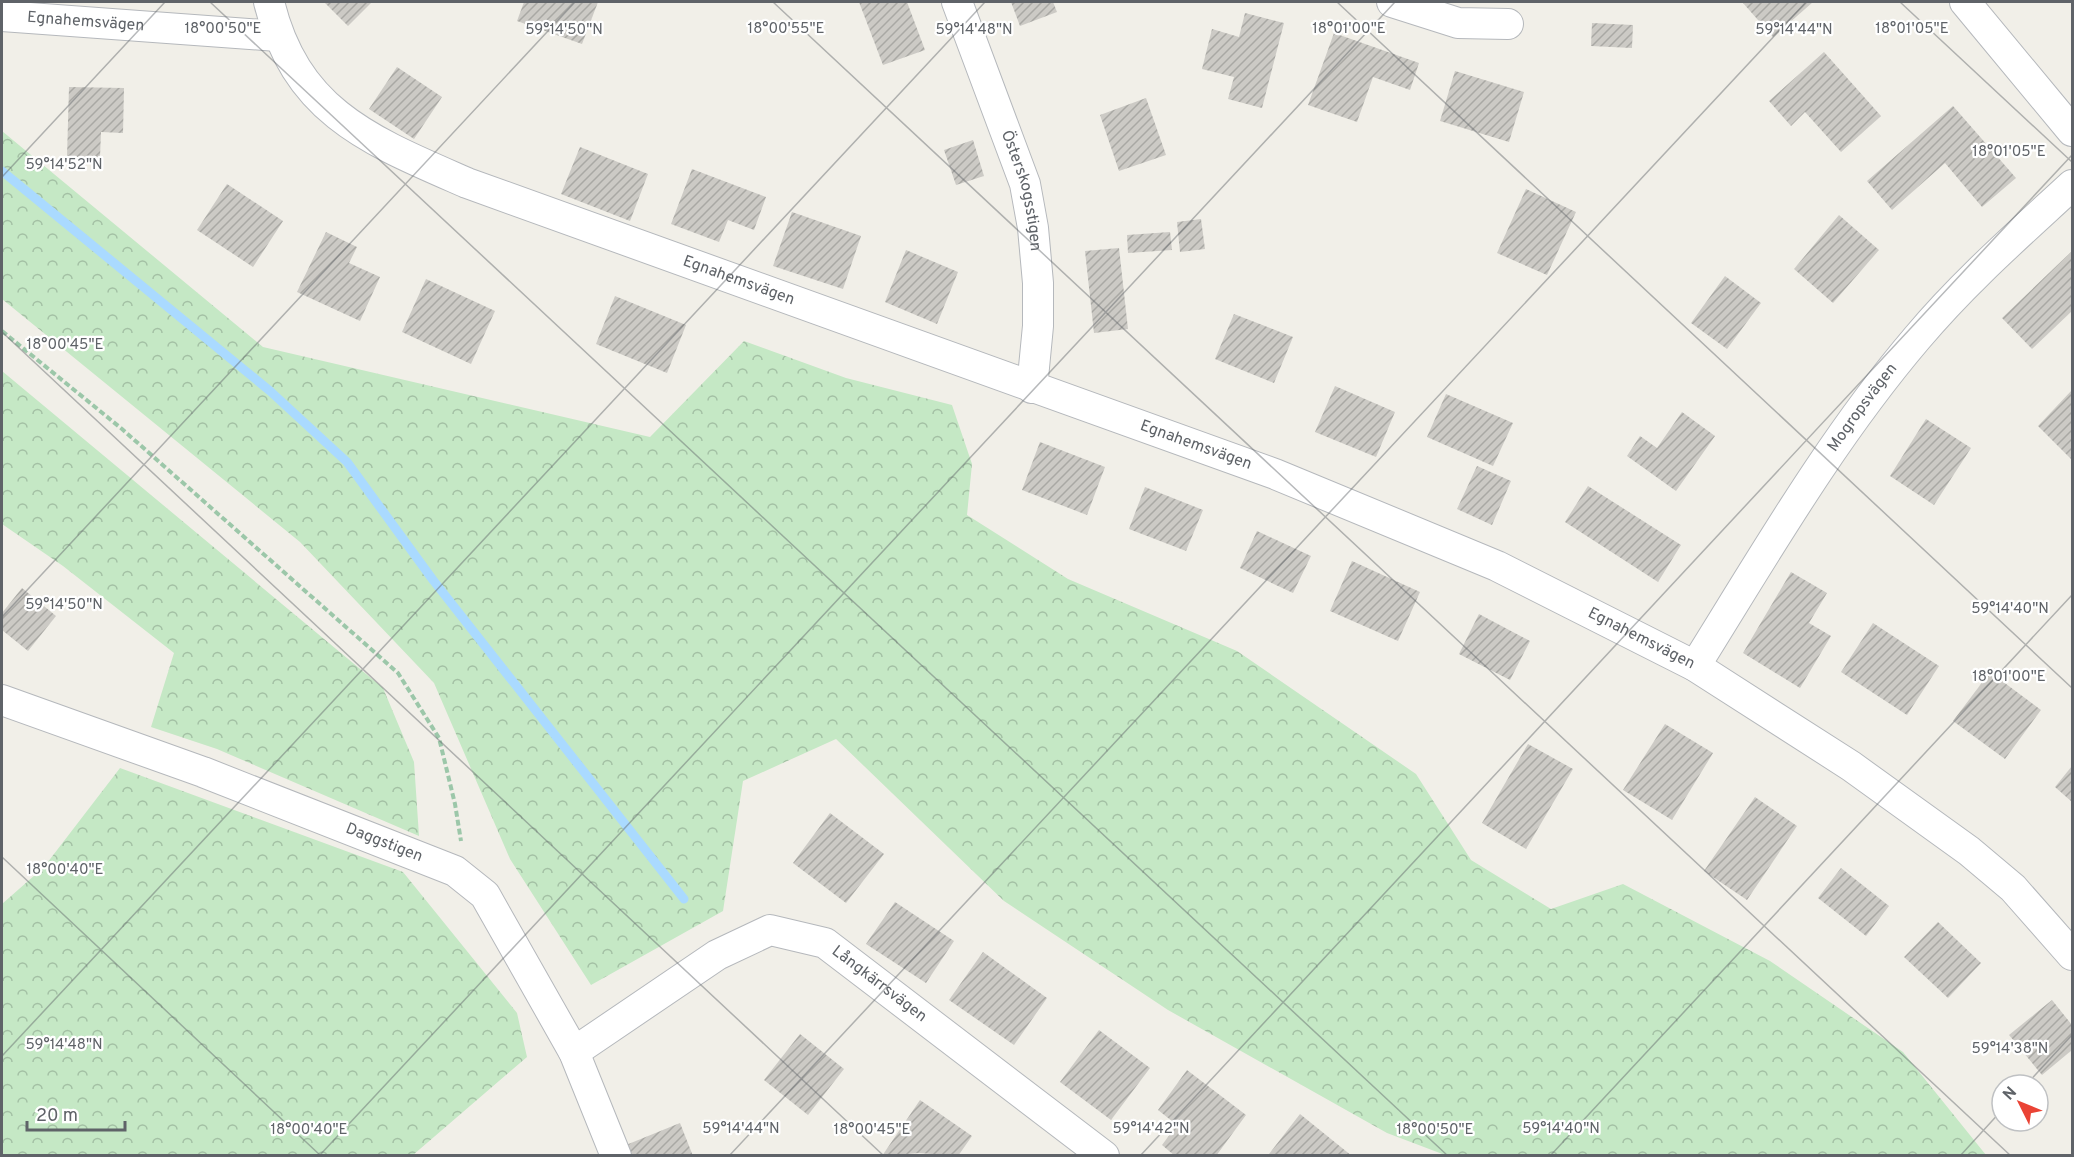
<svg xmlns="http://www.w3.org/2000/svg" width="2074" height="1157" font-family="Overpass,sans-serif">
<defs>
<pattern id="forest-crowns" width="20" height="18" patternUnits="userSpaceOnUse" patternTransform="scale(1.5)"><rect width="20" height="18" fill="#c5e8c5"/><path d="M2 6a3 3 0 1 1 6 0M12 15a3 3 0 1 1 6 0" fill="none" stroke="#a3c0a4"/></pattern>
<pattern id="building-hatch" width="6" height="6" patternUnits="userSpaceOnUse" patternTransform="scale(1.5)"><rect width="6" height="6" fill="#cccac5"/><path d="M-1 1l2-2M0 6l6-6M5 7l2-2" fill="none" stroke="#a9a8a4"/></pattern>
</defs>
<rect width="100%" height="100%" fill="#f1efe8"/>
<!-- forest -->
<g fill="url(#forest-crowns)">
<polygon points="2,131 263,347 650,437 744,341 846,378 952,405 972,464 967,515 1068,579 1237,651 1416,774 1471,860 1551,909 1623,884 1770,961 1903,1052 1986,1155 1445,1155 1387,1133 1168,1010 1004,901 836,739 743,781 723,911 591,985 510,859 434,683 300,542 2,299"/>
<polygon points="2,371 383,688 414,762 419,836 217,749 151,727 174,653 63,566 2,524"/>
<polygon points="120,768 403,872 517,1013 527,1057 413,1155 2,1155 2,904 44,867"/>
</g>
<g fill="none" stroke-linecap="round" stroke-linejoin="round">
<!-- stream -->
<polyline stroke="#aadaff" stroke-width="9" points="2,171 270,391 347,462 433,580 684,899"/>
</g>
<!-- building -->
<g fill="url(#building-hatch)">
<polygon points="324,2 372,2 348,26"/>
<polygon points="524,2 598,2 582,44 517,21"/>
<polygon points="859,2 907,2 925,50 883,65"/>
<polygon points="1011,2 1053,2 1057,12 1020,26"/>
<polygon points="1745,2 1813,2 1773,37 1743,3"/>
<polygon points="1245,13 1284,23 1262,108 1228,99 1234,77 1202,69 1212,29 1239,37"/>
<polygon points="1592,23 1633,25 1632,48 1591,46"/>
<polygon points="1334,33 1419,63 1410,90 1373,77 1357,122 1308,105"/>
<polygon points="1824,52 1881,116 1841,152 1805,112 1791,126 1769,101"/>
<polygon points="397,67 442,97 414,139 369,109"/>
<polygon points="1455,71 1524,92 1509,142 1440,121"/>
<polygon points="69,87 124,88 123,133 101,132 100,157 67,157"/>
<polygon points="1146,98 1166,155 1119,171 1100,115"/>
<polygon points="1953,106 2016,178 1982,207 1945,163 1892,210 1867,181"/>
<polygon points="973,140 984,176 956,185 944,150"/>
<polygon points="580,147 648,174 630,221 561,194"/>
<polygon points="692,169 766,197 754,230 728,220 719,242 671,224"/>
<polygon points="227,184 283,221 253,267 197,230"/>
<polygon points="1526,189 1576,212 1547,275 1497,253"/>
<polygon points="792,212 861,236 843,289 773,266"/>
<polygon points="1839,215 1879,250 1833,303 1794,269"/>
<polygon points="1201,219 1205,249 1180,252 1177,222"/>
<polygon points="326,232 357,247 349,263 380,277 360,321 297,292"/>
<polygon points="1170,232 1172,250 1128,253 1127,235"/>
<polygon points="1119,248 1128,329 1094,333 1085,251"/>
<polygon points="906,250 958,272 937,324 885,302"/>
<polygon points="2071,252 2072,311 2032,349 2002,318"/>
<polygon points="1725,276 1761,303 1727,349 1691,323"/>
<polygon points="426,279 495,311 471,364 402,332"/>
<polygon points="615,296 686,325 667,373 596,344"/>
<polygon points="1234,314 1293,337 1274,383 1215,359"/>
<polygon points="1335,386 1395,412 1376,457 1315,432"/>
<polygon points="2072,390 2072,460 2038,426"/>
<polygon points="1446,394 1513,423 1493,466 1427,437"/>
<polygon points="1682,412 1715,436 1676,491 1627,456 1640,436 1657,448"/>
<polygon points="1926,419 1971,448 1934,505 1890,476"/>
<polygon points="1040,442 1105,467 1087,515 1022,490"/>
<polygon points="1477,466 1511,481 1492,525 1457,509"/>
<polygon points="1588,486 1681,545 1658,582 1565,522"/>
<polygon points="1145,487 1203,510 1186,551 1129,529"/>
<polygon points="1257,531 1311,556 1293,593 1240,568"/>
<polygon points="1352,561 1420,592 1398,641 1330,611"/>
<polygon points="1791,572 1827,593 1809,623 1831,636 1800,688 1743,653"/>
<polygon points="22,588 56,616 28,651 2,630 2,613"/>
<polygon points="1479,614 1530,641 1510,680 1459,654"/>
<polygon points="1873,623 1939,666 1907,715 1841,672"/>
<polygon points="1990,672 2041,710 2005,759 1953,721"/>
<polygon points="1665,724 1713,753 1672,820 1623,790"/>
<polygon points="1528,744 1573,769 1526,849 1482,823"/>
<polygon points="2072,766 2072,802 2055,787"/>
<polygon points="1755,797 1797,826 1747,900 1704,871"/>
<polygon points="830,813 884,854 846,903 793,863"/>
<polygon points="1841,868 1889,906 1866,936 1818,898"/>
<polygon points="895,902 954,941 926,983 866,944"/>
<polygon points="1938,922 1981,963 1948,998 1904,957"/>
<polygon points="983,952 1047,998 1014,1045 949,1000"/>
<polygon points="2052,1000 2072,1025 2072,1050 2042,1075 2009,1035"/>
<polygon points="1099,1030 1150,1068 1111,1120 1060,1082"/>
<polygon points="800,1034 844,1069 808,1115 764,1080"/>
<polygon points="1187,1070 1246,1115 1216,1156 1175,1156 1162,1145 1177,1125 1158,1110"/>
<polygon points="920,1100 972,1136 958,1156 919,1153 882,1156"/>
<polygon points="1300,1114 1352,1156 1271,1156 1269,1154"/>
<polygon points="680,1123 693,1156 630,1156 626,1145"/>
</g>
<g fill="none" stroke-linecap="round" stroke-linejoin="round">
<!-- minor casing -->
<g stroke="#b5b8bc" stroke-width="32">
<g id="minor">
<path id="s1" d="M269,2c27,111 102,139 198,181l808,291 222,92 198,100 156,100 118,85 44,37 59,67"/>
<path id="s2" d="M957,2l68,182 8,44 5,55v43l-6,62"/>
<polyline points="1392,2 1458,23 1508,24"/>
<polyline points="1965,2 2072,131"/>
<path id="s3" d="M2,16l275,20"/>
<path id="s4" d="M1695,666c70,-112 136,-227 222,-328 47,-56 102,-104 155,-153"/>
<path id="s5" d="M2,700l201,72 252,99 30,24 89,157 42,104"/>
<path id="s6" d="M574,1052l143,-97 53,-25 55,13 279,213"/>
</g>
</g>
<!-- path -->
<polyline stroke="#9cc7a9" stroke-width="4" stroke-dasharray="6 3" stroke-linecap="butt" points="2,331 122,429 398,673 439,738 455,804 461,841"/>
<!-- minor -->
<use href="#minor" stroke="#fff" stroke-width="30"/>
</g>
<!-- ticks -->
<path fill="none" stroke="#5f6368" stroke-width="1.5" stroke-opacity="0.45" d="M210,2l1238,1154M773,2l1238,1154M1337,2l735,686M1900,2l172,160M2,177l163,-175M2,332l882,824M2,617l573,-615M2,857l319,299M2,1056l983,-1054M2026,1085l46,-50M319,1156l1076,-1154M729,1156l1077,-1154M1140,1156l932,-1001M1550,1156l522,-561M1960,1156l42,-46"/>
<g text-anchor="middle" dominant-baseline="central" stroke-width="4.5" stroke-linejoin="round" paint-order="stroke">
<!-- street labels -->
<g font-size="16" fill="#5f6368" stroke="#fff">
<text stroke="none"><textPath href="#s3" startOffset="84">Egnahemsvägen</textPath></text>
<text stroke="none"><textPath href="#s2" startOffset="200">Österskogsstigen</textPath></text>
<text stroke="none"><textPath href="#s1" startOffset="570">Egnahemsvägen</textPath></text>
<text stroke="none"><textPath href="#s4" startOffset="308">Mogropsvägen</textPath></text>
<text stroke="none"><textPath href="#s1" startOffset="1056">Egnahemsvägen</textPath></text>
<text stroke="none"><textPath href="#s1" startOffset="1542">Egnahemsvägen</textPath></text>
<text stroke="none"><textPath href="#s5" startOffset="408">Daggstigen</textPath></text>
<text stroke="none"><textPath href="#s6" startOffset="356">Långkärrsvägen</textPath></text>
</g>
</g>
<g font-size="15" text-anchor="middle" fill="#5f6368" stroke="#fff" stroke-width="4.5" stroke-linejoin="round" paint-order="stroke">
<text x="223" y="33">18°00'50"E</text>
<text x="786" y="33">18°00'55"E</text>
<text x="1349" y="33">18°01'00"E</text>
<text x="1912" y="33">18°01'05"E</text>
<text x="564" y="34">59°14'50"N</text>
<text x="974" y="34">59°14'48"N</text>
<text x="1794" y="34">59°14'44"N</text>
<text x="2009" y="156">18°01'05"E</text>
<text x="64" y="169">59°14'52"N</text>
<text x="65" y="349">18°00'45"E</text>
<text x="64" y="609">59°14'50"N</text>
<text x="2010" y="613">59°14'40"N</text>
<text x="2009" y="681">18°01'00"E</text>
<text x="65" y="874">18°00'40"E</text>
<text x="64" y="1049">59°14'48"N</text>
<text x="2010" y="1053">59°14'38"N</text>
<text x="741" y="1133">59°14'44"N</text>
<text x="1151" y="1133">59°14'42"N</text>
<text x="1561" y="1133">59°14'40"N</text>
<text x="309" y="1134">18°00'40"E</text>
<text x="872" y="1134">18°00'45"E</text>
<text x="1435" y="1134">18°00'50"E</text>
</g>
<!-- border -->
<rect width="2074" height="1157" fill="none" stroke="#5f6368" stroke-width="6"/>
<!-- north arrow -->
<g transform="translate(2020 1103) rotate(313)"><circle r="28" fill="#ffffff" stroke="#bfc1c3" stroke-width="1.5"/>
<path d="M0-4.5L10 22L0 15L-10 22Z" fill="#ea4335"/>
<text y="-9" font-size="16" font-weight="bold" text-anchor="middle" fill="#5f6368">N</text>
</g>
<!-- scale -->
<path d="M27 1121v9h98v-9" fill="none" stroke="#5f6368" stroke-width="3"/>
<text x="36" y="1121" font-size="18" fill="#5f6368" stroke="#ffffff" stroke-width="4.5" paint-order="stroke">20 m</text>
</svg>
